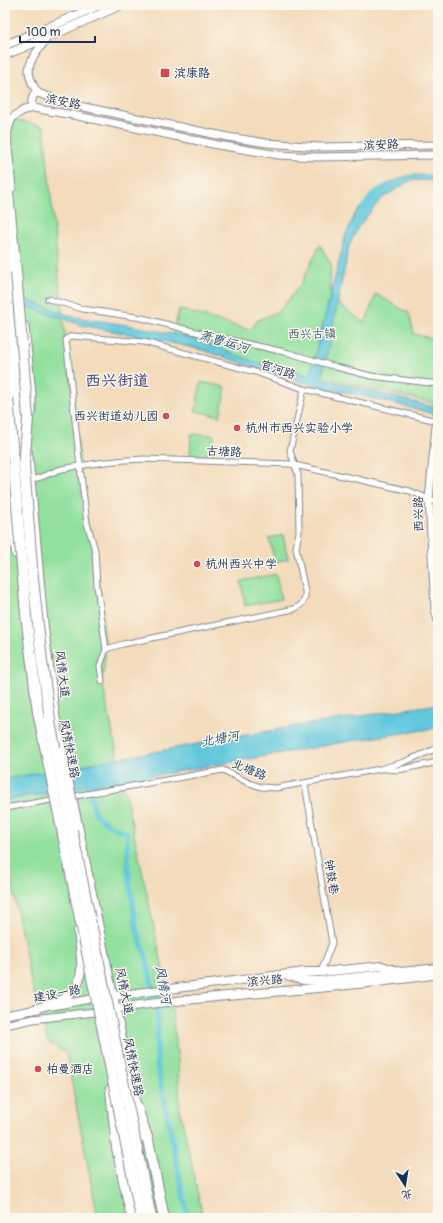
<svg xmlns="http://www.w3.org/2000/svg" width="443" height="1223" font-family="Pangolin,'LXGW WenKai TC',sans-serif">
<rect width="100%" height="100%" fill="#fbf7ec"/>
<filter id="ink" filterUnits="userSpaceOnUse"><feTurbulence type="fractalNoise" baseFrequency=".025" numOctaves="2"/><feDisplacementMap in="SourceGraphic" scale="8" xChannelSelector="R" yChannelSelector="G"/><feConvolveMatrix kernelMatrix="1 2 1 2 8 2 1 2 1" color-interpolation-filters="sRGB"/></filter>
<filter id="wash" filterUnits="userSpaceOnUse"><feTurbulence type="fractalNoise" baseFrequency=".012" numOctaves="4" result="noise"/><feDisplacementMap in="SourceGraphic" scale="16" xChannelSelector="R" yChannelSelector="G"/><feGaussianBlur stdDeviation="0.9" result="paint"/><feColorMatrix in="noise" values="0 0 0 0 0 0 0 0 0 0 0 0 0 0 0 0 0 1.4 0 .05"/><feComposite in="paint" operator="in"/></filter>
<g filter="url(#wash)">
<rect width="100%" height="100%" fill="#f3dbbb"/>
<!-- green -->
<g fill="#91e09e" stroke="#56887e">
<polygon points="5,117 44,127 64,328 66,339 87,523 95,550 106,649 102,681 127,801 172,1011 178,1060 180,1110 203,1218 98,1218 66,1053 48,1042 32,986 5,850"/>
<polygon points="320,245 331,264 330,293 341,306 365,323 376,294 409,313 414,334 438,340 438,404 171,343 179,309 250,330 258,320 279,311 301,284"/>
<polygon points="201,382 226,387 220,416 195,411"/>
<polygon points="191,434 214,435 213,456 190,455"/>
<polygon points="283,535 288,559 275,562 269,538"/>
<polygon points="276,574 281,599 245,606 241,581"/>
</g>
<!-- water -->
<g fill="#60c7dd" stroke="#3e7b9e">
<polygon points="411,175 438,175 438,181 411,180 381,199 358,227 349,246 322,379 438,408 438,415 388,402 301,382 193,347 81,325 5,299 5,292 74,317 133,326 192,338 255,362 310,375 346,234 356,212 380,188 400,178"/>
<polygon points="438,704 438,728 362,739 107,784 92,785 5,800 5,779 291,727"/>
</g>
<g fill="none" stroke-linecap="round" stroke-linejoin="round">
<!-- canal -->
<g stroke="#60c7dd" stroke-width="5">
<polyline points="365,205 374,193 383,188"/>
<polyline points="87,779 95,814 112,827 127,833 128,871 137,931 147,960 159,1023 157,1038 157,1065 188,1218"/>
</g>
</g>
</g>
<g filter="url(#ink)">
<g fill="none" stroke-linecap="round" stroke-linejoin="round">
<!-- street casing -->
<g stroke="#87858c" stroke-width="7">
<g id="street">
<polyline points="48,299 83,309 142,318 204,334 289,353 336,367 371,376 438,384"/>
<path d="M29,480c13,-1 21,-8 33,-11 26,-5 54,-9 81,-10l147,5 120,27 28,12"/>
<polyline points="106,649 97,586 95,550 87,523 80,466 66,339 72,336 144,342 255,372 304,389 437,421"/>
<path d="M102,681l-2,-15 6,-17 17,-5 171,-35c9,-4 12,-9 11,-18l-9,-43 3,-16 -1,-58 -8,-23 14,-62"/>
<polyline points="385,769 398,770 438,762"/>
<polyline points="305,784 332,943 321,972"/>
<polyline points="69,797 223,770 249,783 261,787 276,788 380,769 404,762 438,748"/>
<polyline points="5,808 57,799"/>
</g>
</g>
<!-- secondary casing -->
<g stroke="#87858c" stroke-width="9">
<g id="secondary">
<path d="M38,93c-18,-26 -6,-34 10,-56"/>
<polyline points="33,108 31,103 34,94 38,93 65,103 228,137 267,143 319,147 438,145"/>
<polyline points="5,117 12,188"/>
<polyline points="7,134 10,123 13,117 24,110 33,108 73,115 218,145 254,151 279,155 317,157 438,155"/>
<polyline points="25,326 32,394 32,413"/>
<polyline points="438,406 429,499 435,609 438,621"/>
<polyline points="52,1006 101,997"/>
<polyline points="5,1015 38,1009"/>
<polyline points="5,1025 33,1019 95,1012"/>
</g>
</g>
<!-- primary casing -->
<g stroke="#87858c" stroke-width="10">
<g id="primary">
<polyline points="5,45 45,29 99,5"/>
<polyline points="5,55 48,37 121,5"/>
<polyline points="5,221 14,304"/>
<polyline points="5,425 12,521 16,554"/>
<polyline points="28,452 44,628 56,722 62,751"/>
<polyline points="78,825 113,996 136,1105 139,1139"/>
<polyline points="289,976 303,980 319,981 398,973"/>
<polyline points="113,996 305,972 321,972 382,966 401,972 438,968"/>
<path d="M111,1009c108,-16 218,-18 327,-35"/>
<path d="M32,1010c11,-4 26,-7 36,-14 20,-15 12,-44 10,-65"/>
</g>
</g>
<!-- highway casing -->
<g stroke="#87858c" stroke-width="12">
<g id="highway">
<polyline points="5,173 8,193 16,272"/>
<polyline points="5,279 23,453"/>
<polyline points="5,365 8,397"/>
<polyline points="111,1089 117,1148 132,1218"/>
<polyline points="136,1105 148,1140 164,1218"/>
</g>
</g>
<!-- street -->
<use href="#street" stroke="#fff" stroke-width="5"/>
<!-- secondary -->
<use href="#secondary" stroke="#fff" stroke-width="7"/>
<!-- primary -->
<use href="#primary" stroke="#fff" stroke-width="8"/>
<!-- highway -->
<use href="#highway" stroke="#fff" stroke-width="10"/>
<!-- primary-bridge casing -->
<g stroke="#87858c" stroke-width="10" stroke-linecap="butt">
<polyline id="primary-bridge" points="62,751 78,825"/>
</g>
<!-- highway-bridge casing -->
<g stroke="#87858c" stroke-width="12" stroke-linecap="butt">
<g id="highway-bridge">
<polyline points="16,272 28,418 24,465 33,579 42,661 51,727 151,1218"/>
<polyline points="8,397 26,615 38,712 141,1218"/>
</g>
</g>
<!-- primary-bridge -->
<use href="#primary-bridge" stroke="#fff" stroke-width="8"/>
<!-- highway-bridge -->
<use href="#highway-bridge" stroke="#fff" stroke-width="10"/>
</g>
</g>
<!-- markers -->
<g fill="#d1495b" stroke="#fbf7ec" stroke-width="1.5">
<rect x="160" y="68" width="10" height="10" rx="2"/>
<circle cx="166" cy="416" r="4"/>
<circle cx="237" cy="428" r="4"/>
<circle cx="197" cy="564" r="4"/>
<circle cx="38" cy="1069" r="4"/>
</g>
<g text-anchor="middle" dominant-baseline="central" stroke-width="3" stroke-linejoin="round" paint-order="stroke">
<!-- poi labels -->
<g font-size="12" fill="#1b2f5e" stroke="#fbf7ec" text-anchor="start">
<text x="174" y="73">滨康路</text>
<text x="158" y="416" text-anchor="end">西兴街道幼儿园</text>
<text x="245" y="428">杭州市西兴实验小学</text>
<text x="205" y="564">杭州西兴中学</text>
<text x="46" y="1069">柏曼酒店</text>
</g>
<!-- street labels -->
<g font-size="12" fill="#1b2f5e" stroke="#fbf7ec">
<text transform="translate(63 102) rotate(11)">滨安路</text>
<text transform="translate(381 145) rotate(-2)">滨安路</text>
<text transform="translate(278 370) rotate(18)">官河路</text>
<text transform="translate(224 452) rotate(2)">古塘路</text>
<text transform="translate(419 514) rotate(-91)">西兴路</text>
<text transform="translate(62 674) rotate(83)">风情大道</text>
<text transform="translate(69 749) rotate(79)">风情快速路</text>
<text transform="translate(249 770) rotate(22)">北塘路</text>
<text transform="translate(331 877) rotate(80)">钟鼓巷</text>
<text transform="translate(265 981) rotate(-5)">滨兴路</text>
<text transform="translate(124 991) rotate(78)">风情大道</text>
<text transform="translate(57 994) rotate(-11)">建设一路</text>
<text transform="translate(133 1067) rotate(79)">风情快速路</text>
</g>
<!-- park labels -->
<g font-size="12" fill="#385b6e" stroke="#fbf7ec">
<text x="312" y="334">西兴古镇</text>
</g>
<!-- water labels -->
<g font-size="13" font-style="italic" fill="#2c557e" stroke="#fbf7ec">
<text transform="translate(224 342) rotate(16)">萧曹运河</text>
<text transform="translate(220 739) rotate(-10)">北塘河</text>
<text transform="translate(163 985) rotate(79)">风情河</text>
</g>
<!-- district labels -->
<g font-size="16" font-weight="bold" fill="#5e5986" stroke="#fbf7ec">
<text x="117" y="381">西兴街道</text>
</g>
</g>
<!-- margin -->
<rect width="443" height="1223" fill="none" stroke="#fbf7ec" stroke-width="20"/>
<!-- north arrow -->
<g transform="translate(405 1185) rotate(168)" stroke="#fbf7ec" stroke-width="3" paint-order="stroke">
<path d="M0-3L7 15L0 10L-7 15Z" fill="#1b2f5e"/>
<text y="-6" font-size="11" font-weight="bold" text-anchor="middle" fill="#1b2f5e">北</text>
</g>
<!-- scale -->
<path d="M20 36v6h75v-6" fill="none" stroke="#1b2f5e" stroke-width="2"/>
<text x="26" y="36" font-size="12" fill="#1b2f5e" stroke="#fbf7ec" stroke-width="3" paint-order="stroke">100 m</text>
</svg>
